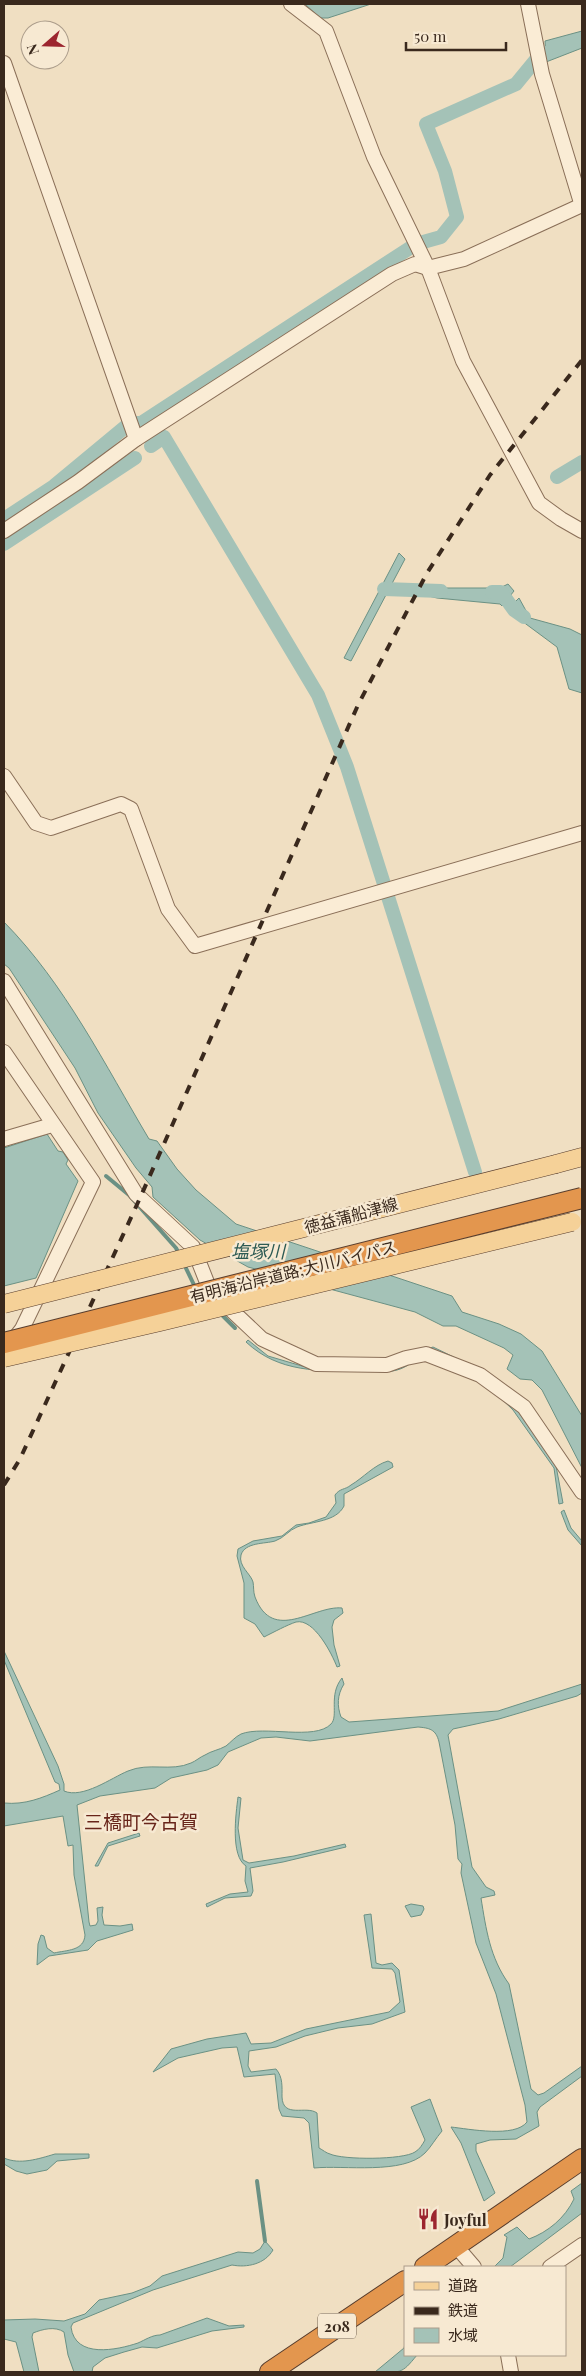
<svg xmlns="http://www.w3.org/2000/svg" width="586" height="2376" font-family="'Playfair Display','Noto Sans JP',serif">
<rect width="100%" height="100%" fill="#f0dfc2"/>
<!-- water -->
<g fill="#a4c2b7" stroke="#6b9184">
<polygon points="305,4 371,4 328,18 320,18"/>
<polygon points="582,31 582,48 546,62 545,41"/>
<polygon points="399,553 405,559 351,661 344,658"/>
<polygon points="508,584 514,591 502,606 500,604 437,598 420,594 423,588 500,588"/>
<polygon points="519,598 530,618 570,629 582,635 582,693 569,689 557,647 507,610"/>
<path d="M4,922c61,62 101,143 145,217l8,2 20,28 19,21 40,34 216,72 10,16 37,12 22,10 21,17 40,65v52l-40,-78 -10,-10 -12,-1 -13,-10 6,-14 -9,-7 -48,-22h-13l-28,-14 -167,-45 -48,-27 -47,-43 -1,-10 -16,-19 -38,-55 -23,-45 -66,-100 -5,-4z"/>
<polygon points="47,1134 58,1151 63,1152 68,1160 66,1164 78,1181 36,1278 4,1286 4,1148"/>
<path d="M248,1340l20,16 34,10 30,3 47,-1 54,-21 33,16 49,44 41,59 7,37 -4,1 -5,-36 -41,-58 -31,-30 -60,-27c-7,7 -14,14 -25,17 -10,3 -24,1 -35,1 -43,0 -83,2 -116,-29z"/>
<path d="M388,1461l4,2 1,4 -49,27v12c-8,16 -31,15 -47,21 -8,3 -13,11 -22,14 -10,3 -30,1 -34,14 -3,11 10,19 12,27 1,5 0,9 2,15 18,47 59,8 87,11l1,5 -9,7 -2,7 2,18 6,21 -3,1c-5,-13 -23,-49 -41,-45 -9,3 -22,10 -32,15l-9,-13 -11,-6v-35l-7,-27 1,-7 15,-8 29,-5 14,-11 13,-2 17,-6 10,-14 -1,-8c5,-7 10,-5 16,-10 12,-7 23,-20 37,-24z"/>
<polygon points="564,1510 571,1528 582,1541 582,1546 568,1530 561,1512"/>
<path d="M4,1651l54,115 6,18v7c19,8 47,-13 64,-20 21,-9 43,1 63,-8 5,-2 9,-6 14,-8 6,-4 14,-5 21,-9 5,-4 9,-9 15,-12 23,-9 74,7 90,-10 8,-8 -3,-29 11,-46l2,6c-7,11 -7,22 -3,33l8,5 149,-11 84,-27v9l-5,3 -78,23 -46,10 -5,6 24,132 14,20 8,4 1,4 -14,3c5,31 9,60 28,86l22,105 7,6 6,-2 38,-27v10l-42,31 -3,5 2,14 -23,13 -26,1 -14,4v7l19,42 -11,8 -23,-58 -10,-16c18,2 64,11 76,-5l-2,-17 -29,-111 -20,-51 -15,-70 1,-9 -4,-5 -3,-34 -16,-83c-3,-13 -10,-14 -21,-15l-108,14 -34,-4 -15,1 -33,14 -10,13 -11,5 -36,8 -16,10 -55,8 -23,9 12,117 1,4 6,-1 2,-4 -1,-13 6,-1 -1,8 2,10 16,1 12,-2 1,6 -36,11 -9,9 -39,6 -12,9 1,-21 3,-9 3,1 3,12 7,5c13,-3 30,-2 31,-18l-11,-60 -1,-30 -5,1 -5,-30 -59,10v-23c21,2 38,-5 56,-13l-1,-6 -4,-2 -51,-122z"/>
<path d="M238,1797l3,1 -3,30 5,32 6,3 45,-7 51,-12 1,3 -63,15 -33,6 3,23 -2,5 -26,2 -18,9 -1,-3 24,-10 18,-2 -3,-11 1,-15c-16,-10 -10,-53 -8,-69z"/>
<polygon points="139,1833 140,1836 108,1846 98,1866 95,1866 108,1843"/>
<polygon points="411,1904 423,1906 424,1909 421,1915 411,1917 405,1906"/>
<path d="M371,1914l5,49 6,2 10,-2 7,7 6,42 -33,12 -34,4 -33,8 -29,11 -27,4 -1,15 3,6 25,-3c7,8 6,18 6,28 1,22 24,8 35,16l2,35c4,2 7,5 11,6 13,6 73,6 85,-2 5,-3 7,-7 10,-12l-14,-33 19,-8 12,32c-6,7 -11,16 -17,22 -22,22 -81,12 -111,15l-5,-45 -5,-5 -22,-2 -3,-7 -4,-35 -31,3 -7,-30 -15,1 -44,10 -25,14 18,-23 36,-10 39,-6 5,11 20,-1 35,-14 83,-17 11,-10 -5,-29 -3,-4 -20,-1 -8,-53z"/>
<path d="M55,2154h34v4l-32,3 -10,9 -20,4 -11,-3 -12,-7v-6c16,7 34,1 51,-4z"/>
<path d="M582,2183v30l-72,54h-16l9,-9 4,-21 -3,-2 13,-8 12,12c19,-7 36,-21 45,-40l-3,-8z"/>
<path d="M265,2241l8,9c-8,14 -26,18 -41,15l-79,25 -80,33 -2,4c4,32 46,23 67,16 7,-3 14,-8 22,-8l47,-17 22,8 15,-1v2l-32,4 -55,17 -15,-1 -18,5 -19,6 -12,9 -1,5h-18l-6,-17 -4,-23c-9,-6 -21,-3 -31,1l-1,4 7,35h-15l-8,-30 -12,-3v-19l31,-1 29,2 21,-7 14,-14 33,-7 18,-7 12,-10 76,-24 15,1 7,-4z"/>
<path d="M405,2344v11h12c-16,20 -16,17 -42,17l29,-24z"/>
</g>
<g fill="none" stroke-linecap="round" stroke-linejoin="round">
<!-- stream -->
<g stroke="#6b9184" stroke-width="4">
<polyline points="106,1176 129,1195 176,1248 179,1254"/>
<polyline points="183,1262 195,1287"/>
<polyline points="219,1312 235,1328"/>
<polyline points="257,2181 265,2241"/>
</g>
<!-- canal -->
<g stroke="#a4c2b7" stroke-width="14">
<polyline points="151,446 164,437 318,695 347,767 475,1172"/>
<polyline points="557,477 582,462"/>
<polyline points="4,519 54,486 130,423 141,423 416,244 441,237 457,217 445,171 426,124 516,84 539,56 546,53"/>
<polyline points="4,544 135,458"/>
<polyline points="384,589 441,591"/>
<polyline points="492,592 501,592 514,610 524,617"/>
</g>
<!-- minor casing -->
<g stroke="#8a6f58" stroke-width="16">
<g id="minor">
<polyline points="291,4 326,31 374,157 428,268 463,361 539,503 561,519 582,531"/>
<polyline points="528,4 542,74 582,206"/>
<polyline points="4,63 136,439"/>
<polyline points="4,531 78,482 136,439 392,274 415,264 428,268 464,259 582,205"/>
<polyline points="4,776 36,823 51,828 121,804 131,809 168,909 195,946 582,833"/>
<polyline points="4,981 136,1194 193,1247 210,1290 262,1339 316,1364 387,1365 406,1358 426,1354 480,1375 524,1407 582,1492"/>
<polyline points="4,1052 93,1182 22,1329 11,1343"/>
<polyline points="4,1139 52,1125"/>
<polyline points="456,2246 474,2267"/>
<polyline points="550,2267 582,2245"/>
<polyline points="508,2355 511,2372"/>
</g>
</g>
<!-- major casing -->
<g stroke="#583d2d" stroke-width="19">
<polyline id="major" points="556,1164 582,1157"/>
</g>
<!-- highway casing -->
<g stroke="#583d2d" stroke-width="22">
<g id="highway">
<polyline points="425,2267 582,2159"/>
<polyline points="270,2372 405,2281"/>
</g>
</g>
<!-- minor -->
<use href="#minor" stroke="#faecd5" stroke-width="14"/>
<!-- major -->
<use href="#major" stroke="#f5d198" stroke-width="18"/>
<!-- highway -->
<use href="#highway" stroke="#e3964e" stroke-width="20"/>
<!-- rail -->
<polyline stroke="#3a291d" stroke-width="4" stroke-dasharray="9 9" stroke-linecap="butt" points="4,1485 20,1459 140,1198 358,705 427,573 490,475 582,360"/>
<!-- major-bridge casing -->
<g stroke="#583d2d" stroke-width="19" stroke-linecap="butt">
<g id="major-bridge">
<polyline points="4,1304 556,1164"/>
<polyline points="4,1358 160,1322 572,1222"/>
</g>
</g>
<!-- highway-bridge casing -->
<g stroke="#583d2d" stroke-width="22" stroke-linecap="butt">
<polyline id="highway-bridge" points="4,1343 582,1198"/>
</g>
<!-- major-bridge -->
<use href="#major-bridge" stroke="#f5d198" stroke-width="18"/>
<!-- highway-bridge -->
<use href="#highway-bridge" stroke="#e3964e" stroke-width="20"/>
</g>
<!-- icons -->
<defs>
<g id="restaurant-bare" transform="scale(1.725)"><path d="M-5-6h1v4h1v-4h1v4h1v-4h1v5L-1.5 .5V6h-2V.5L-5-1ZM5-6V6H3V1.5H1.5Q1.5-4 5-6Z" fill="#9c252f" stroke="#f7e9d2" stroke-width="2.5" paint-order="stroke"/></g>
</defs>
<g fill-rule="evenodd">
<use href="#restaurant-bare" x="428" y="2219"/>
</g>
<g text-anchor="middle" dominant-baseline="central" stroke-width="5" stroke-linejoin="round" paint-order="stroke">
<!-- shield labels -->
<rect fill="#f7e9d2" stroke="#736353" stroke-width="1" x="318" y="2313.5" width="38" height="25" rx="4"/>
<g font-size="15" font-weight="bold" fill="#3a291d">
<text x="337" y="2326">208</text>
</g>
<!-- street labels -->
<g font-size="16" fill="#3a291d" stroke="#f7e9d2">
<text transform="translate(351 1215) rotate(-15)">徳益蒲船津線</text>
<text transform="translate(293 1271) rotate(-14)">有明海沿岸道路;大川バイパス</text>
</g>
<!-- poi labels -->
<g font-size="16" font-weight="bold" fill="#3a291d" stroke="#f7e9d2" text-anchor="start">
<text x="444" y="2219">Joyful</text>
</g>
<!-- water labels -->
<g font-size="18" font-style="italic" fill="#2c5a53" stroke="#f7e9d2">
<text x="258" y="1251">塩塚川</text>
</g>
<!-- quarter labels -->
<g font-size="19" fill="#68251a" stroke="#f7e9d2">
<text x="141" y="1821">三橋町今古賀</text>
</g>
</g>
<!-- border -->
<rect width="586" height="2376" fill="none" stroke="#3a291d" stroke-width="10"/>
<!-- legend -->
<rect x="404" y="2266" width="162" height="90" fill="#f7e9d2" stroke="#ab9c8a"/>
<rect x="414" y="2282" width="25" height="8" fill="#f5d198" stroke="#ab9c8a"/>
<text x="448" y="2291" font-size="15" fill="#3a291d">道路</text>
<rect x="414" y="2307" width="25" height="8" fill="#3a291d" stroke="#ab9c8a"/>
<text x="448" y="2316" font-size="15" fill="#3a291d">鉄道</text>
<rect x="414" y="2328" width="25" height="15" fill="#a4c2b7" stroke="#ab9c8a"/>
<text x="448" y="2341" font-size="15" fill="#3a291d">水域</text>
<!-- north arrow -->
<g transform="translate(45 45) rotate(250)"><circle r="24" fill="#f7e9d2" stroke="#ab9c8a"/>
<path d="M0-4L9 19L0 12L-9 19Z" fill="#9c252f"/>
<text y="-8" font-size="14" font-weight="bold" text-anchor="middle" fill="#3a291d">N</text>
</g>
<!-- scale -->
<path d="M406 42v8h100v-8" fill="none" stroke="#3a291d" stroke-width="2.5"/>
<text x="414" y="42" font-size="15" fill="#3a291d" stroke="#f7e9d2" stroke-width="4" paint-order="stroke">50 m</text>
</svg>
